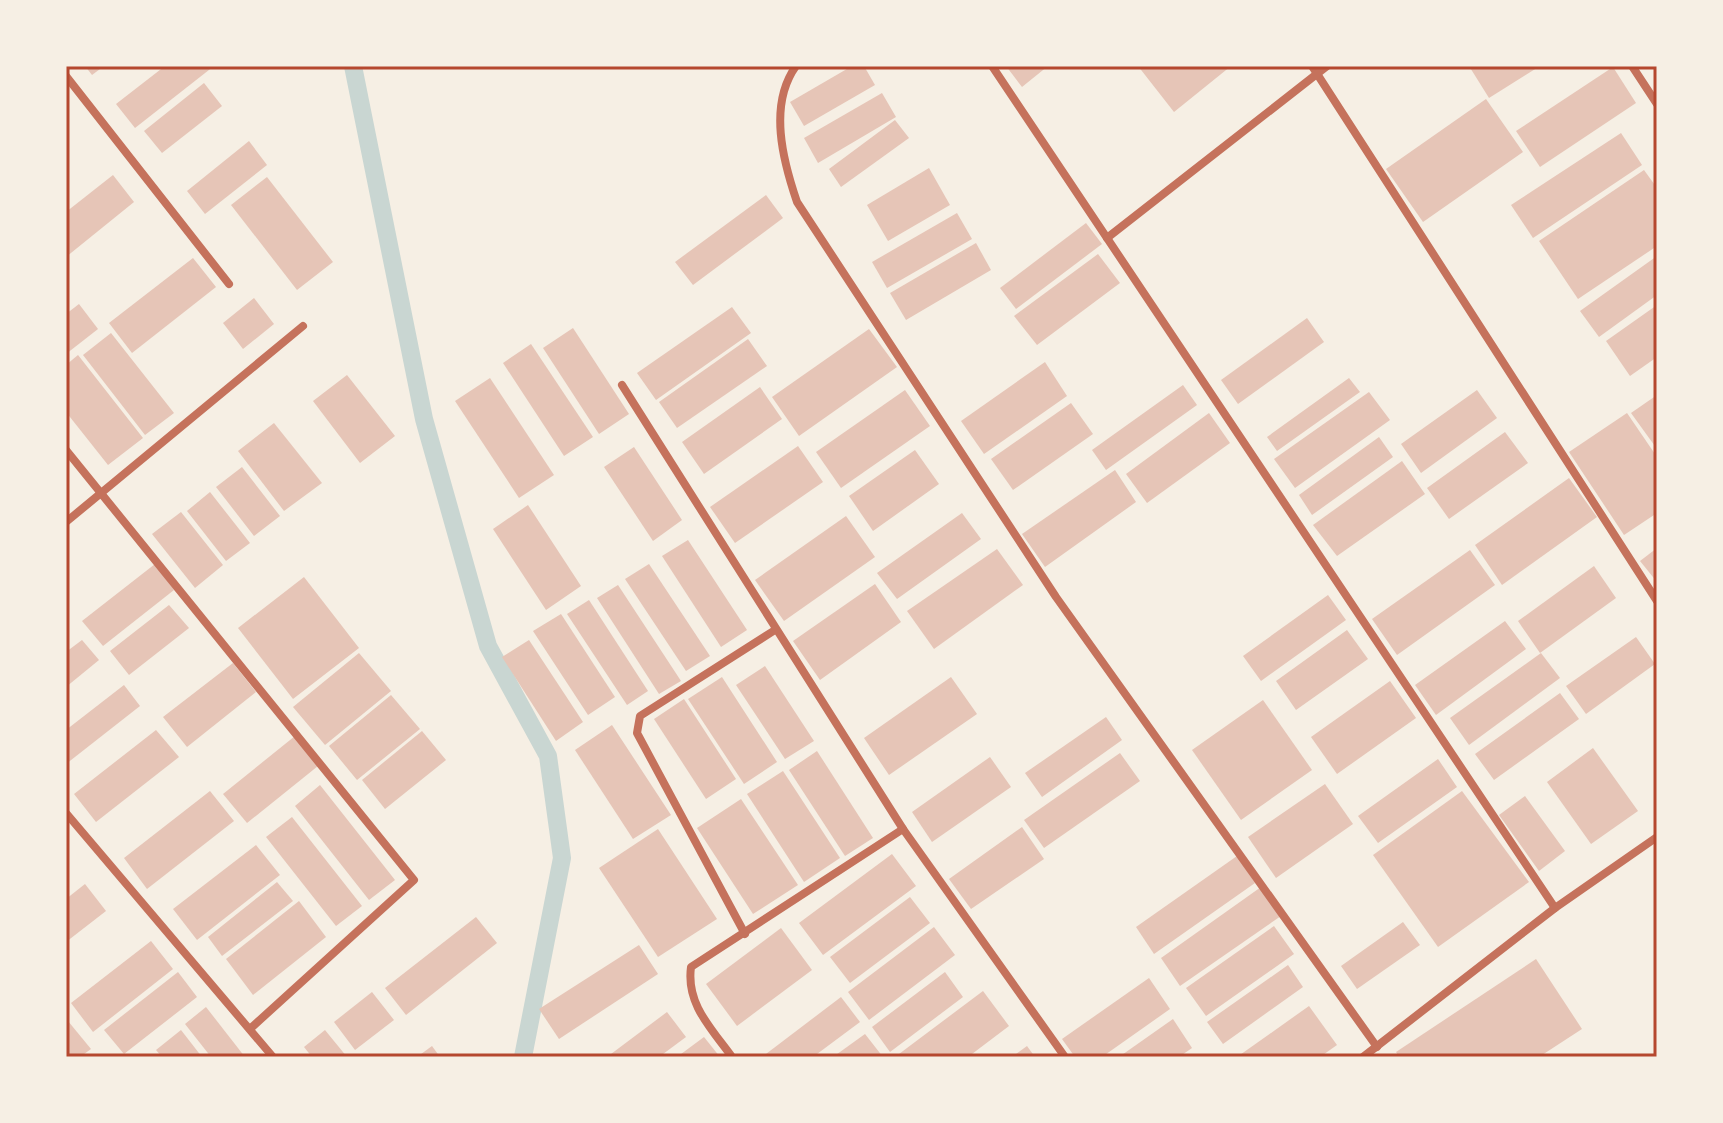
<svg xmlns="http://www.w3.org/2000/svg" width="1723" height="1123" font-family="'DM Sans',sans-serif">
<rect width="100%" height="100%" fill="#f6efe4"/>
<g fill="none" stroke-linecap="round" stroke-linejoin="round">
<!-- stream -->
<polyline stroke="#c9d6d2" stroke-width="18" points="353,66 424,419 488,646 548,756 562,858 523,1057"/>
</g>
<!-- building -->
<g fill="#e6c5b7">
<polygon points="85,66 104,66 92,75"/>
<polygon points="165,66 214,66 135,128 116,104"/>
<polygon points="852,66 864,66 875,85 804,126 790,102"/>
<polygon points="1006,66 1048,66 1022,87"/>
<polygon points="1138,66 1231,66 1174,112"/>
<polygon points="1469,66 1540,66 1489,98"/>
<polygon points="1613,67 1636,103 1540,167 1516,131"/>
<polygon points="204,83 222,106 162,153 144,131"/>
<polygon points="882,93 896,117 818,163 804,138"/>
<polygon points="1486,99 1523,152 1423,222 1386,169"/>
<polygon points="895,120 909,138 841,187 829,169"/>
<polygon points="1621,133 1642,165 1533,238 1511,205"/>
<polygon points="249,141 267,165 205,214 187,191"/>
<polygon points="929,168 950,205 888,241 867,205"/>
<polygon points="1644,170 1657,188 1657,246 1578,299 1539,241"/>
<polygon points="113,175 134,202 66,257 66,212"/>
<polygon points="267,177 333,262 297,290 231,205"/>
<polygon points="766,195 783,218 693,285 675,262"/>
<polygon points="957,213 972,239 887,288 872,262"/>
<polygon points="1086,223 1102,244 1016,309 1000,288"/>
<polygon points="976,243 991,270 906,320 890,293"/>
<polygon points="1098,254 1120,283 1037,345 1014,316"/>
<polygon points="1657,256 1657,295 1599,337 1580,311"/>
<polygon points="193,258 216,287 132,353 109,323"/>
<polygon points="254,298 274,324 243,349 223,323"/>
<polygon points="79,304 98,329 66,354 66,314"/>
<polygon points="1657,305 1657,357 1630,376 1606,341"/>
<polygon points="732,307 751,333 656,400 637,373"/>
<polygon points="1307,318 1324,342 1238,404 1221,380"/>
<polygon points="573,328 629,414 599,434 543,348"/>
<polygon points="869,329 897,367 799,436 772,397"/>
<polygon points="111,333 174,413 145,435 83,355"/>
<polygon points="748,339 767,366 677,428 659,402"/>
<polygon points="531,344 593,437 564,456 503,363"/>
<polygon points="78,355 143,438 108,465 66,412 66,365"/>
<polygon points="1045,362 1067,396 984,454 961,421"/>
<polygon points="347,375 395,436 360,463 313,401"/>
<polygon points="490,378 554,475 519,498 455,401"/>
<polygon points="1349,378 1360,392 1277,451 1267,437"/>
<polygon points="1183,385 1197,405 1106,470 1092,450"/>
<polygon points="760,387 782,419 704,474 682,442"/>
<polygon points="905,390 930,426 841,488 816,452"/>
<polygon points="1477,390 1497,418 1421,473 1401,444"/>
<polygon points="1369,392 1390,420 1295,488 1274,459"/>
<polygon points="1657,395 1657,449 1631,413"/>
<polygon points="1071,403 1093,434 1013,490 991,459"/>
<polygon points="1209,413 1230,443 1147,503 1126,474"/>
<polygon points="1627,413 1657,457 1657,513 1624,535 1569,452"/>
<polygon points="274,423 322,483 284,511 238,451"/>
<polygon points="1505,432 1528,463 1449,519 1427,488"/>
<polygon points="1379,437 1393,457 1312,515 1299,495"/>
<polygon points="798,446 823,482 735,543 710,507"/>
<polygon points="634,447 682,520 653,541 604,467"/>
<polygon points="915,450 939,484 873,531 849,496"/>
<polygon points="1402,461 1425,494 1337,556 1313,525"/>
<polygon points="242,467 280,516 254,536 216,487"/>
<polygon points="1115,470 1136,502 1045,567 1022,534"/>
<polygon points="1569,478 1597,517 1502,585 1475,545"/>
<polygon points="210,492 250,543 226,561 187,511"/>
<polygon points="528,505 581,586 546,610 493,529"/>
<polygon points="181,512 223,565 195,588 152,534"/>
<polygon points="962,513 981,539 897,599 877,573"/>
<polygon points="846,516 875,557 784,621 755,580"/>
<polygon points="688,540 747,630 721,647 662,556"/>
<polygon points="1657,548 1657,582 1640,561"/>
<polygon points="997,549 1023,585 934,649 907,611"/>
<polygon points="1470,550 1495,585 1397,655 1372,619"/>
<polygon points="155,564 174,590 103,646 82,621"/>
<polygon points="649,564 710,656 686,671 625,579"/>
<polygon points="1594,566 1616,598 1540,653 1518,621"/>
<polygon points="304,577 359,648 293,699 238,628"/>
<polygon points="875,584 901,622 820,680 793,641"/>
<polygon points="618,585 681,681 659,694 597,598"/>
<polygon points="1328,595 1346,620 1261,681 1243,656"/>
<polygon points="589,600 648,691 627,705 567,614"/>
<polygon points="169,605 189,628 129,675 110,651"/>
<polygon points="561,614 615,697 588,715 533,631"/>
<polygon points="1505,621 1526,649 1436,715 1415,685"/>
<polygon points="1347,630 1368,659 1296,710 1276,681"/>
<polygon points="1636,637 1655,664 1586,714 1566,686"/>
<polygon points="82,640 99,660 66,687 66,652"/>
<polygon points="529,640 583,722 556,741 502,657"/>
<polygon points="359,653 391,691 325,745 293,707"/>
<polygon points="1541,653 1560,678 1469,745 1450,718"/>
<polygon points="233,663 256,692 187,747 163,717"/>
<polygon points="765,666 814,741 785,759 736,685"/>
<polygon points="722,677 777,762 744,784 688,699"/>
<polygon points="951,677 977,714 889,775 864,738"/>
<polygon points="1390,681 1416,718 1337,774 1311,737"/>
<polygon points="124,685 140,706 66,764 66,730"/>
<polygon points="1560,693 1579,719 1494,780 1475,754"/>
<polygon points="391,695 420,729 357,780 329,746"/>
<polygon points="684,699 736,779 706,799 654,719"/>
<polygon points="1263,700 1312,770 1241,820 1192,750"/>
<polygon points="1106,717 1122,740 1042,797 1025,773"/>
<polygon points="612,725 671,815 633,839 575,750"/>
<polygon points="156,730 179,757 96,822 74,794"/>
<polygon points="422,731 446,760 385,809 362,780"/>
<polygon points="295,736 318,766 247,823 223,794"/>
<polygon points="1593,748 1638,811 1591,844 1547,782"/>
<polygon points="817,751 873,838 845,856 789,770"/>
<polygon points="1120,753 1140,781 1044,848 1024,820"/>
<polygon points="990,757 1011,787 932,842 912,812"/>
<polygon points="1438,759 1457,787 1378,843 1358,816"/>
<polygon points="783,771 840,858 804,882 747,794"/>
<polygon points="1325,784 1353,824 1276,878 1248,837"/>
<polygon points="320,785 395,880 369,900 295,806"/>
<polygon points="210,791 234,821 147,889 124,858"/>
<polygon points="1462,791 1529,882 1438,947 1373,855"/>
<polygon points="1525,796 1565,851 1539,871 1499,815"/>
<polygon points="741,799 798,885 753,914 697,828"/>
<polygon points="292,817 362,906 336,926 266,837"/>
<polygon points="1022,827 1044,859 971,909 949,879"/>
<polygon points="658,829 717,919 658,957 599,868"/>
<polygon points="256,845 280,875 197,940 173,909"/>
<polygon points="892,854 916,886 823,955 799,923"/>
<polygon points="1237,856 1255,883 1154,954 1136,927"/>
<polygon points="277,882 293,901 222,956 208,937"/>
<polygon points="85,884 106,911 66,942 66,899"/>
<polygon points="1261,887 1281,916 1180,986 1161,958"/>
<polygon points="910,897 930,923 850,983 830,957"/>
<polygon points="299,901 326,937 253,995 226,959"/>
<polygon points="476,917 497,943 406,1015 385,988"/>
<polygon points="1403,922 1420,945 1357,989 1341,966"/>
<polygon points="1274,926 1294,954 1206,1016 1186,988"/>
<polygon points="934,927 955,955 869,1020 848,992"/>
<polygon points="781,928 812,970 737,1026 706,984"/>
<polygon points="151,941 173,969 93,1032 71,1003"/>
<polygon points="639,945 658,974 559,1039 539,1009"/>
<polygon points="1536,959 1582,1029 1539,1057 1399,1057 1396,1052"/>
<polygon points="1288,965 1303,987 1223,1044 1207,1022"/>
<polygon points="178,972 197,997 124,1054 104,1030"/>
<polygon points="945,972 963,997 890,1052 872,1027"/>
<polygon points="1149,978 1170,1009 1102,1057 1075,1057 1062,1039"/>
<polygon points="983,991 1009,1026 968,1057 895,1057"/>
<polygon points="372,992 394,1020 355,1050 334,1022"/>
<polygon points="841,997 860,1022 813,1057 762,1057"/>
<polygon points="1309,1006 1337,1045 1320,1057 1237,1057"/>
<polygon points="206,1007 245,1057 211,1057 185,1024"/>
<polygon points="667,1012 686,1037 659,1057 607,1057"/>
<polygon points="1173,1019 1192,1048 1179,1057 1119,1057"/>
<polygon points="68,1021 91,1049 80,1057 66,1057"/>
<polygon points="181,1030 202,1057 162,1057 156,1050"/>
<polygon points="325,1030 347,1057 312,1057 304,1047"/>
<polygon points="865,1034 883,1057 833,1057"/>
<polygon points="704,1037 720,1057 677,1057"/>
<polygon points="432,1046 440,1057 417,1057"/>
<polygon points="1027,1046 1035,1057 1012,1057"/>
</g>
<g fill="none" stroke-linecap="round" stroke-linejoin="round">
<!-- minor -->
<g stroke="#c5725c" stroke-width="8">
<path d="M796,66c-28,39 -13,95 1,136l259,395 321,450"/>
<polyline points="992,66 1555,908"/>
<polyline points="1312,66 1657,601"/>
<polyline points="1632,66 1657,104"/>
<polyline points="66,76 229,284"/>
<polyline points="1107,238 1327,66"/>
<polyline points="622,385 903,829 1065,1057"/>
<polyline points="66,450 414,880 251,1028"/>
<polyline points="66,522 303,326"/>
<polyline points="66,813 273,1057"/>
<polyline points="745,934 637,733 640,716 775,630"/>
<path d="M732,1057c-21,-29 -46,-53 -41,-90l212,-138"/>
<polyline points="1363,1057 1555,908 1657,837"/>
</g>
</g>
<!-- border -->
<rect width="1723" height="1123" fill="none" stroke="#f6efe4" stroke-width="136"/>
<rect x="68" y="68" width="1587" height="987" fill="none" stroke="#b5482f" stroke-width="3"/>
</svg>
